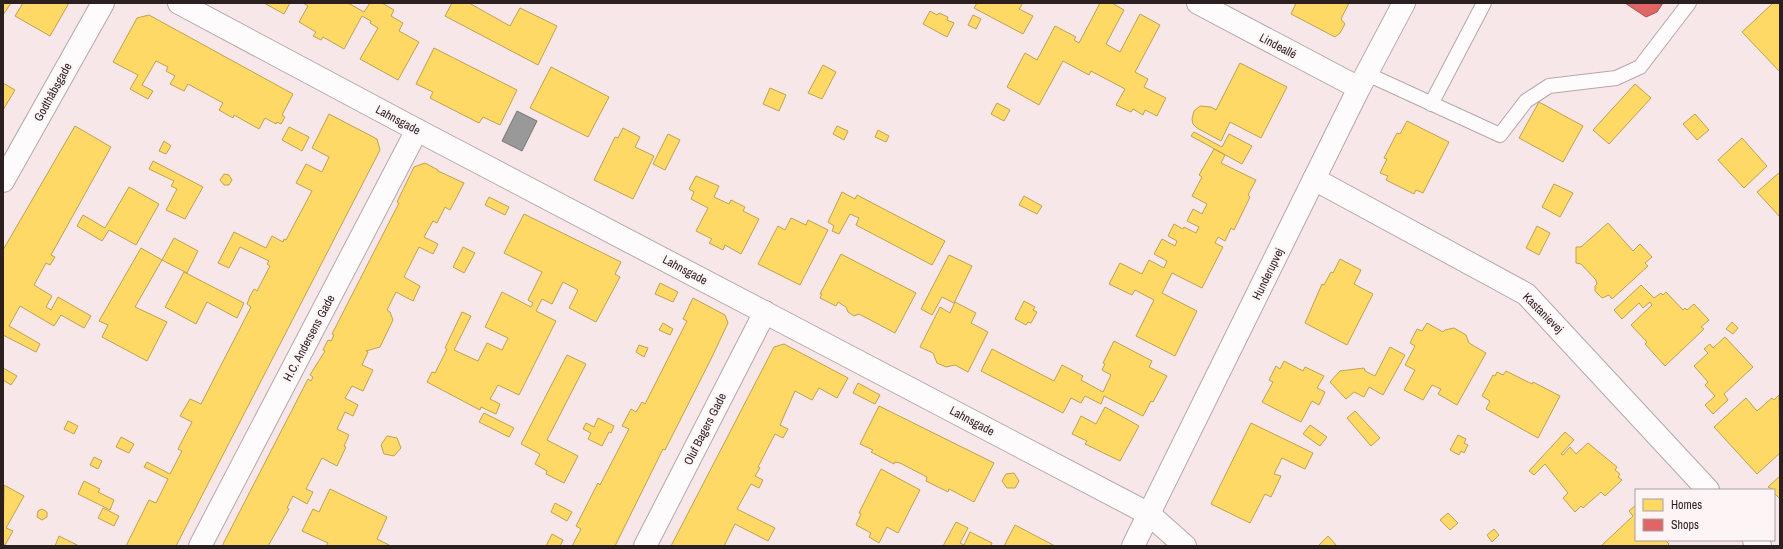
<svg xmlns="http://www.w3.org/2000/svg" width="1783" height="549" font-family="'Archivo Narrow',sans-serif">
<rect width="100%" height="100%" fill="#f8e7e9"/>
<!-- homes -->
<g fill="#ffd966" stroke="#c0a151">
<polygon points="3,3 11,3 3,15"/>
<polygon points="23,3 69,3 50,36 15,16"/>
<polygon points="264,3 290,3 284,14"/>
<polygon points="303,3 348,3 364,12 370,3 382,3 394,10 391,16 403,23 399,31 419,42 398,80 360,59 378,28 370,23 371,21 362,16 344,49 323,37 321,40 313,36 316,32 299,22 308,6"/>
<polygon points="452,3 469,3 510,26 520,8 557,26 538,65 445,16"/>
<polygon points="977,3 1023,3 1019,9 1033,16 1023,34 974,8"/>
<polygon points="1100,3 1112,3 1124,10 1106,44 1120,52 1140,14 1160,25 1135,72 1148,79 1144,87 1166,98 1157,116 1145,110 1143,115 1133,109 1131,112 1116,105 1125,89 1091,71 1089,75 1063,61 1039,105 1007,87 1025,53 1037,60 1055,26 1076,37 1074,40 1079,43"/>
<polygon points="1296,3 1349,3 1341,19 1345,24 1340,33 1335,37 1291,14"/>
<polygon points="1773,3 1780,3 1780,72 1742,32"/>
<polygon points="930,11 937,15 939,13 948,17 947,20 954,23 947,37 923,24"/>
<polygon points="149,15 293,94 282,115 285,117 281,124 277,122 276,124 265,118 259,129 234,115 233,118 219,110 223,103 188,84 184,91 170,84 175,76 166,71 168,67 156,61 142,85 153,91 148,99 130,89 138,75 113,62 137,18"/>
<polygon points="973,15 981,19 976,29 968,25"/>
<polygon points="434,48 517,90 500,125 483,117 479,123 430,98 433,92 416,84"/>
<polygon points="1240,63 1287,87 1261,138 1230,122 1221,141 1197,128 1193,124 1192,119 1194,111 1200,106 1211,107 1216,110"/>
<polygon points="823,65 836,72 822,99 808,93"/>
<polygon points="551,67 609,97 588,137 530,108"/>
<polygon points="3,83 15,90 3,110"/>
<polygon points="1635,84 1651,98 1609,144 1593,130"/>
<polygon points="770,88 786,95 779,111 763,104"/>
<polygon points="1539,102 1583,126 1563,162 1519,138"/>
<polygon points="997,103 1010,110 1004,121 991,114"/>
<polygon points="329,114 377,139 380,150 176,546 126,546 149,500 156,503 168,479 144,467 147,462 170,474 182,451 178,449 192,422 180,416 190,399 201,404 251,307 247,304 250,296 254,289 257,291 270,266 267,264 269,261 240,247 229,268 218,263 234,232 266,248 272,236 283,242 284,239 286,240 312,191 296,183 306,164 322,172 329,157 312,148"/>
<polygon points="1695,114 1709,130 1697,140 1683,124"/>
<polygon points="1407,121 1449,142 1423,193 1416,190 1414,194 1386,180 1388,176 1380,173 1387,159 1384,158 1397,133 1400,134"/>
<polygon points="75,126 111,147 51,255 55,257 50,265 46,263 34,285 52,296 46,307 51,310 58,297 91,316 84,328 61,315 54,326 20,306 9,326 40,344 36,352 3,335 3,250"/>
<polygon points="837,126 848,131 844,140 833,134"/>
<polygon points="289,127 309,137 302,151 282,140"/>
<polygon points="623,128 640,137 635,147 654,156 633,199 594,180 615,137 618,138"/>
<polygon points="878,130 889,136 886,142 875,137"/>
<polygon points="1194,132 1222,147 1229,134 1252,146 1242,164 1191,136"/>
<polygon points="668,134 680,140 665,170 653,164"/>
<polygon points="1742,138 1767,166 1744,188 1718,160"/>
<polygon points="164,141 171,146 166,154 159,151"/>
<polygon points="1214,149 1225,155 1221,163 1256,180 1248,195 1250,197 1234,230 1231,228 1225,241 1218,237 1215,243 1223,247 1202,288 1172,273 1162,293 1197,311 1175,356 1136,336 1154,300 1135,290 1132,295 1109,284 1120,263 1142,274 1149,260 1164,268 1167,261 1154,254 1162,239 1175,246 1177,241 1168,236 1174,224 1183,229 1184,227 1196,233 1199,227 1187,221 1193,209 1202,214 1207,204 1192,196 1202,177 1199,175"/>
<polygon points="153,161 203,187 185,219 166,210 177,189 171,186 174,181 149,169"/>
<polygon points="425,163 438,170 438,171 464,183 450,210 445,207 437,223 433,221 424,237 438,244 433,254 419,247 404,277 420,286 413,301 396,292 387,310 390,312 393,320 380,347 366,351 368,352 362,365 373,370 363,391 352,386 345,398 358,405 353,416 345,412 337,429 349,435 344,446 346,447 337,466 322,458 306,489 313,492 307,504 293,496 287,508 289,509 268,546 222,546 308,379 311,381 313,377 310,375 325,351 323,350 328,340 331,341 334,335 332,334 399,203 397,202 414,167"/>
<polygon points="1780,172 1780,217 1757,192"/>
<polygon points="224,174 229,175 232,180 229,185 224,185 220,180"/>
<polygon points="696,176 719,186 714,197 729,204 731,200 745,207 743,211 759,219 741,254 725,245 723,250 709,243 712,239 696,231 708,208 691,199 694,192 689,189"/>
<polygon points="1554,184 1573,193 1560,217 1542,207"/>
<polygon points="129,187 159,204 136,245 109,230 102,241 77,226 83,215 105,228"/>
<polygon points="842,192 855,199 857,195 945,241 932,265 856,225 859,218 850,214 839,234 832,231 834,226 828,222"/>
<polygon points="1024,196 1042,206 1037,214 1019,205"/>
<polygon points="489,197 509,207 505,215 485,205"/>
<polygon points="524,214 621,262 615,274 620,277 596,322 569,308 578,290 563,282 552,304 542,299 536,311 556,321 519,395 498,385 490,399 500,404 496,414 481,407 480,410 427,382 432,372 435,373 447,349 445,348 462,312 471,316 454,350 478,361 487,343 502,350 508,338 485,327 502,292 531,307 533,303 528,300 542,272 504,253"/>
<polygon points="791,218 806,225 808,220 828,230 800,285 758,264 778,226 785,230"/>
<polygon points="1608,223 1633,251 1640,244 1652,257 1645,263 1648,266 1612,299 1609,295 1602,298 1595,291 1595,286 1597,284 1596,280 1581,264 1576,263 1576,247 1581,247"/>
<polygon points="1537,226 1550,233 1539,255 1526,248"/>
<polygon points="174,238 198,251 187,273 162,260"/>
<polygon points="463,247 475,253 464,273 453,267"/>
<polygon points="141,248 162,260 135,307 167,322 147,361 102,337 108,325 99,321"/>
<polygon points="841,254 916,293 895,333 859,314 854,316 848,312 846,307 838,302 836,306 820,298 822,294 820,294"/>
<polygon points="949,255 972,266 954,303 942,297 932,315 921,309"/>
<polygon points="1340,259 1361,270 1354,284 1373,294 1347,345 1305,323 1322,284 1324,285 1331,272 1333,273"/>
<polygon points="184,272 244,303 237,318 207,302 196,324 165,307"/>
<polygon points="660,283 678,292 673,302 655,294"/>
<polygon points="1641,285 1654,298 1661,293 1663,295 1666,292 1683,310 1685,308 1687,310 1694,304 1709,320 1701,327 1704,329 1665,366 1645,344 1647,342 1631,325 1652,305 1650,302 1643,308 1639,303 1622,319 1614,310"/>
<polygon points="693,298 725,315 728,323 711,359 665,450 663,449 615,546 572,546 581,529 576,526 598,483 600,485 629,429 622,426 631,409 636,412 642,402 645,404 687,321 683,319"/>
<polygon points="1024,301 1035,307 1033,310 1037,312 1031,323 1028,322 1026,325 1015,319"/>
<polygon points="955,302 976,313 971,323 988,332 968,372 955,365 946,367 937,363 933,353 920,347 940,307 950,313"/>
<polygon points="1732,322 1738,328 1733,334 1726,329"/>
<polygon points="663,323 673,329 670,335 659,330"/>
<polygon points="1427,323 1443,332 1445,330 1454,328 1466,335 1469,343 1486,353 1457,405 1438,394 1441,389 1432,385 1423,400 1404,390 1415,370 1405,365 1415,346 1410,343 1417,329 1422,331"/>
<polygon points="1725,337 1753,367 1724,394 1728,400 1713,414 1705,405 1715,396 1705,385 1708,382 1694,366 1708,353 1704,349 1710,344 1713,348"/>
<polygon points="1114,341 1152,361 1149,367 1167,376 1153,402 1151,401 1143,416 1104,396 1101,404 1085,396 1081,403 1071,398 1063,413 981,371 992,349 1054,381 1062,365 1083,376 1081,380 1103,392 1111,375 1102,370 1105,364 1103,363"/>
<polygon points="784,344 848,378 837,398 819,388 812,400 795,391 780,425 788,429 783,438 775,434 758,467 760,468 755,476 763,480 759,488 751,484 737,509 775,528 768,541 735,524 724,546 671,546 774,347"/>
<polygon points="639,345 648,348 644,357 636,352"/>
<polygon points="1390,347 1405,355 1383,395 1369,387 1364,397 1354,392 1346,399 1330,382 1340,371 1364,368 1365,371 1375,376"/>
<polygon points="567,355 586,364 547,440 578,456 564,483 546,474 547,471 535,464 540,454 521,444"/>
<polygon points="1284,361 1303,371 1305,367 1324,376 1317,388 1325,392 1319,405 1312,401 1301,422 1262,402 1273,382 1269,380 1276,366 1280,369"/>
<polygon points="3,368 17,376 11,385 3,380"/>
<polygon points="1506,371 1532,384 1533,382 1560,396 1538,438 1486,409 1490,401 1482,396 1493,375 1495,376 1497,372 1503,375"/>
<polygon points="858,383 880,395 875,404 853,393"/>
<polygon points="1779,395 1780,453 1757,474 1714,427 1746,398 1757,411 1772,398 1774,400"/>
<polygon points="879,406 994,463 974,502 949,489 948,492 926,481 927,477 900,463 895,462 894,464 871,452 873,450 860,444"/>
<polygon points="1105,407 1139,426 1120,461 1085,444 1087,441 1072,434 1081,416 1096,424"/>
<polygon points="1355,411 1380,438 1371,446 1347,418"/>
<polygon points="484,413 514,428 509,437 479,422"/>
<polygon points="598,418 614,426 611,433 609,432 602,446 588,439 591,433 583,429 586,423 594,427"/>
<polygon points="68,421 78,426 74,434 64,429"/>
<polygon points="1251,423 1313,453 1305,469 1282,458 1274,474 1281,476 1271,497 1265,494 1250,523 1211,504"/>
<polygon points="1310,425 1327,437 1320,446 1303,434"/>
<polygon points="1565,432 1574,440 1561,454 1563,455 1570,447 1576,454 1588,443 1617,467 1615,470 1620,474 1618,477 1622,480 1605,496 1601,492 1583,508 1581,506 1575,512 1563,498 1568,493 1545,464 1534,475 1529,471"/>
<polygon points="1458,435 1466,439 1464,443 1468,445 1464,453 1461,451 1459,455 1450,450"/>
<polygon points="387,436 397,438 401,448 394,456 384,454 381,445"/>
<polygon points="121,437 134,444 129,453 116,447"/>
<polygon points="94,457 102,461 98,469 90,465"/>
<polygon points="881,469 920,490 898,533 887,527 879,543 869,537 871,533 856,525 861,514 859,513"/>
<polygon points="1014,473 1019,481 1015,488 1007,488 1002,481 1006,474"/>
<polygon points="1780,476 1780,499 1774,493 1774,490 1768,487"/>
<polygon points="84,481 100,489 98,492 114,500 110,510 78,494"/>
<polygon points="4,485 24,496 6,528 13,531 5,545 3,544"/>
<polygon points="330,489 387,517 377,539 391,546 326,546 328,543 302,531 313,509 319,512"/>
<polygon points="555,503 572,512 567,521 551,512"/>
<polygon points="1636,505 1636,540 1665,540 1669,544 1667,546 1601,546 1633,516 1629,511"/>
<polygon points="103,508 119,516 114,526 98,518"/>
<polygon points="42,509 47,512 47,517 42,520 37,517 38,511"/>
<polygon points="1448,513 1458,523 1450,530 1440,520"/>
<polygon points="956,522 968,528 960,543 964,545 970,532 992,543 991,546 943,546"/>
<polygon points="1015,525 1055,546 1004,546"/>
<polygon points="1494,529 1499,535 1492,542 1487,535"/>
<polygon points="552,534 563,540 560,546 546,546"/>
<polygon points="59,536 79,546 55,546"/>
<polygon points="1328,536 1337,546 1318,546"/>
</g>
<!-- shops -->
<polygon fill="#e06666" stroke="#aa5151" points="1625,3 1663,3 1657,12 1646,17"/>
<!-- industry -->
<polygon fill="#999" stroke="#787475" points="517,111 537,121 522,151 502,141"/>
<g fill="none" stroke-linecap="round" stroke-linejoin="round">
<!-- service casing -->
<g stroke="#b5a8a9" stroke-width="16">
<g id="service">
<polyline points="1367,74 1500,135 1526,101 1549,86 1616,78 1640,67 1689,3"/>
<polyline points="1431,104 1484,3"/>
</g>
</g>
<!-- minor casing -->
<g stroke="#b5a8a9" stroke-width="24">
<g id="minor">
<polyline points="179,3 417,130 1149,514 1185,546"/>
<polyline points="1198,3 1359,88"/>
<polyline points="1314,179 1526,294 1708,490"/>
<polyline points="3,181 103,3"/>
<polyline points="1754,540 1760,546"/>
<polyline points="200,546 417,130"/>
<polyline points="645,546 765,312"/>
</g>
</g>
<!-- tertiary casing -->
<g stroke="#b5a8a9" stroke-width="24">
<polyline id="tertiary" points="1133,546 1359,88 1404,3"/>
</g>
<!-- service -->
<use href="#service" stroke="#fefbfc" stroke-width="14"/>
<!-- minor -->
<use href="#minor" stroke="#fefbfc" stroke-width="22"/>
<!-- tertiary -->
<use href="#tertiary" stroke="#fefbfc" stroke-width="22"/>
</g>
<g text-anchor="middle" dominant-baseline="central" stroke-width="4" stroke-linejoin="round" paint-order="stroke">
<!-- street labels -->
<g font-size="12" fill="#2c1f20" stroke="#fcf4f5">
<text transform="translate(1278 46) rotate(28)">Lindeallé</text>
<text transform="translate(53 92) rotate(-61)">Godthåbsgade</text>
<text transform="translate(398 120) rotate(28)">Lahnsgade</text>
<text transform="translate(685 270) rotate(28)">Lahnsgade</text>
<text transform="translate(1268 274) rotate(-64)">Hunderupvej</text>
<text transform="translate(1543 313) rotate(45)">Kastanievej</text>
<text transform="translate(309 338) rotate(-62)">H.C. Andersens Gade</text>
<text transform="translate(972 421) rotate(28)">Lahnsgade</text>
<text transform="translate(705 429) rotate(-63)">Oluf Bagers Gade</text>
</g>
</g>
<!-- border -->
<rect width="1783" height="549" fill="none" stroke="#2c1f20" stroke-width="8"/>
<!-- legend -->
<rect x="1635" y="489" width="140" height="52" fill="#fcf4f5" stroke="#a99fa0"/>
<rect x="1643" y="499" width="20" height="12" fill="#ffd966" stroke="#a99fa0"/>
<text x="1671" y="509" font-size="12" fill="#2c1f20">Homes</text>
<rect x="1643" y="519" width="20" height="12" fill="#e06666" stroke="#a99fa0"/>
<text x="1671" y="529" font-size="12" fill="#2c1f20">Shops</text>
</svg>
